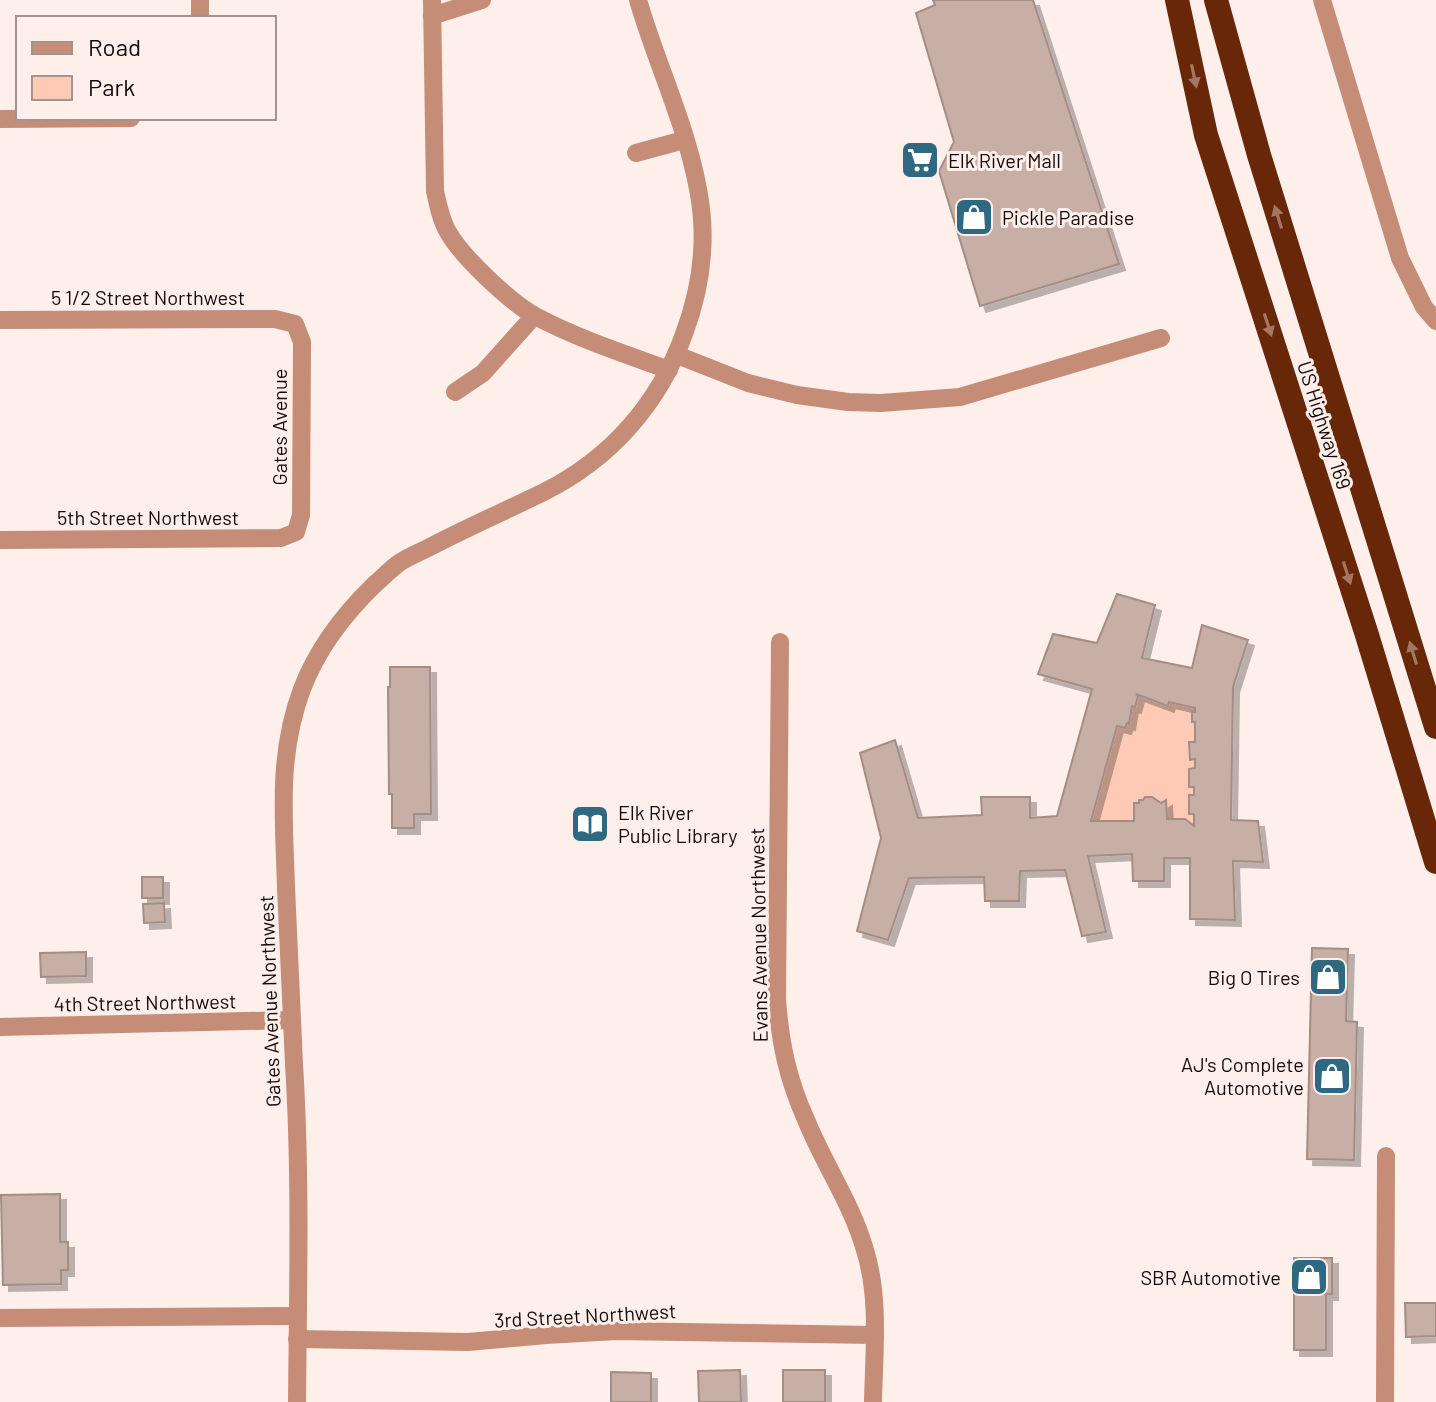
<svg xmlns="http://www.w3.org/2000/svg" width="1436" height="1402" font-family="Barlow,sans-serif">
<defs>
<filter id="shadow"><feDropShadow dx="6" dy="6" stdDeviation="0" flood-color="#0004"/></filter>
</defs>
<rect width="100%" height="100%" fill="#ffefea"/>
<!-- green -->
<polygon fill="#fecab6" points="1136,694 1160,701 1160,703 1167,705 1169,702 1195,708 1195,712 1192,713 1192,722 1195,722 1195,742 1189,743 1190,759 1195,759 1195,768 1189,769 1189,786 1194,787 1194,795 1189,796 1189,813 1194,814 1194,826 1185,819 1167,819 1166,801 1161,803 1152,797 1139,800 1139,803 1134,803 1134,821 1091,821 1117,726 1125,728 1127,723 1129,723 1131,716 1129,715 1132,706 1135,706"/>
<!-- building -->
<g fill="#c7afa6" stroke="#a48d85" stroke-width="2" fill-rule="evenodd" filter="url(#shadow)">
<polygon points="933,0 1033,0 1119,264 980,306 939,171 954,142 916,13 935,5"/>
<path d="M1117,594l38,11 -13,53 50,10 10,-43 46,15 -15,47 -2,133 27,1 5,41 -30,-1 2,59 -45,-1v-61h-26v23h-31l-1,-27 -44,2 18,76 -24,4 -17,-66 -45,1 -1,30h-34l-1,-24 -75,1 -21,62 -31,-9 24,-93 -21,-85 35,-13 23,78 64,-3 -1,-18h49v21l27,-2 35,-127 -54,-15 15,-40 44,9zM1136,694l32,12 1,-4 26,6v4h-3v10h3v20h-6l1,18 5,-1v9l-6,1v18h5v8h-5v19h5v12l-9,-7h-18l-1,-19 -5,3 -9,-6h-7l-2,3h-4v3h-5v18h-43l26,-95 8,2 2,-5 2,1 3,-18 3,1 3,-11z"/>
<polygon points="390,667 430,667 431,814 414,814 414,828 392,828 392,794 389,794 388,687 390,687"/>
<rect x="142" y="877" width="21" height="21"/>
<polygon points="164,903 165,922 144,923 143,904"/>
<polygon points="1312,948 1348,949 1346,1021 1357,1022 1354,1160 1307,1159"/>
<polygon points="86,952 86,976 41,977 40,953"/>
<polygon points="60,1194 60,1242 68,1242 68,1270 61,1270 61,1284 3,1285 1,1195"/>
<polygon points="1294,1258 1332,1258 1332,1294 1326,1294 1326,1350 1294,1350"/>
<polygon points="1405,1303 1436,1303 1436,1336 1406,1337"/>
<polygon points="740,1370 741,1402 699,1402 698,1371"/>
<rect x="783" y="1370" width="42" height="32"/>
<polygon points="611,1372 651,1373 651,1402 611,1402"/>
</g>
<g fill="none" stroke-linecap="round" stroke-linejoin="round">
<!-- minor -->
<g stroke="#c58d78" stroke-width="18">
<path d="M432,0l3,191c3,14 6,29 13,41 14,25 64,72 89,85 42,22 88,37 132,53"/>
<polyline points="1322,0 1400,258 1424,307 1436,321"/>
<polyline points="432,16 482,0"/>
<polyline points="200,18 200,0"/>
<polyline points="0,119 131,118"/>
<polyline points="636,153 684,140"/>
<polyline points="0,320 275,319 295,324 302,342 301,515 296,532 281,538 0,540"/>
<polyline points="677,355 748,383 797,395 848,402 881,403 960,397 1161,338"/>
<polyline points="455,392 483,373 534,316"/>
<path d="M780,642l-3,356c3,46 11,82 30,124 18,44 45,82 58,128 15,48 9,102 8,152"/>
<polyline points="0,1027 291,1020"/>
<polyline points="0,1318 297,1316"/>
<polyline points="297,1339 468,1342 546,1335 616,1331 875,1335"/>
<path d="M297,1402c1,-112 4,-226 -3,-338 -3,-59 -5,-118 -8,-177 -2,-70 -9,-131 16,-198 16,-42 42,-75 73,-105 8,-7 16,-15 24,-21 9,-6 19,-10 29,-15 38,-20 77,-37 116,-56 66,-33 115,-88 140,-158 15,-40 22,-83 17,-126 -9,-72 -43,-139 -63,-208"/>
<polyline points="1385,1402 1386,1156"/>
</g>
<!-- highway -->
<g stroke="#682709" stroke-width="24">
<polyline points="1177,0 1206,135 1367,635 1436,862"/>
<polyline points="1216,0 1259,155 1436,727"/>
</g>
</g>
<!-- one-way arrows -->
<defs><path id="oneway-solid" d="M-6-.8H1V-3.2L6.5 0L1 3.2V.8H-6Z" transform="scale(2)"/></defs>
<g fill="#a47763">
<use href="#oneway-solid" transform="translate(1194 76) rotate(78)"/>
<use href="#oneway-solid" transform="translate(1278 217) rotate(-107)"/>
<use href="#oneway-solid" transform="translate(1268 325) rotate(72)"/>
<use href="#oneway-solid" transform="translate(1347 573) rotate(72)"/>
<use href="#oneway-solid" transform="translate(1413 653) rotate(-107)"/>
</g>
<!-- icons -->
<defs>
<g id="supermarket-square" transform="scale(2)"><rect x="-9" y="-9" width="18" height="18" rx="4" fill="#2e6981" stroke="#ffefea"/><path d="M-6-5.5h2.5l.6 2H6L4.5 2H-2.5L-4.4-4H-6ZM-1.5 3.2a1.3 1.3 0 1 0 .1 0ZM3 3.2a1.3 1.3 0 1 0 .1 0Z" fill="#fff"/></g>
<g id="shop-square" transform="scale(2)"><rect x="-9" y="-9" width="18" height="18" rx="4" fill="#2e6981" stroke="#ffefea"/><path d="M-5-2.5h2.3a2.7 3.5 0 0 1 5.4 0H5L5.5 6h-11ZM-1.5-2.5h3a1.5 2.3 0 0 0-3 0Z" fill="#fff"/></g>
<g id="library-square" transform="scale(2)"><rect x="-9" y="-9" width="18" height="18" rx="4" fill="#2e6981" stroke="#ffefea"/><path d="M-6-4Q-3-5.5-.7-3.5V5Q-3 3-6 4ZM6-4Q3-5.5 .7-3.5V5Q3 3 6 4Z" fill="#fff"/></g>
</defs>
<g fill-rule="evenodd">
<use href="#supermarket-square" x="920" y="160"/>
<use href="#shop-square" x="974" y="217"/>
<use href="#library-square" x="590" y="824"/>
<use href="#shop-square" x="1328" y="977"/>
<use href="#shop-square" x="1332" y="1076"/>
<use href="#shop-square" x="1309" y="1277"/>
</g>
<g text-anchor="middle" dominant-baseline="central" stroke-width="6" stroke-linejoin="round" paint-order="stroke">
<!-- poi labels -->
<g font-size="20" fill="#120a08" stroke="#ffefea" text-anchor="start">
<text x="948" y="160">Elk River Mall</text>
<text x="1002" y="217">Pickle Paradise</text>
<text x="618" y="812">Elk River<tspan x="618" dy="23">Public Library</tspan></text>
<text x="1300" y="977" text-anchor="end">Big O Tires</text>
<text x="1304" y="1064" text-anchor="end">AJ's Complete<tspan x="1304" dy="23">Automotive</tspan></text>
<text x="1281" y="1277" text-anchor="end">SBR Automotive</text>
</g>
<!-- street labels -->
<g font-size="20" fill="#120a08" stroke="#ffefea">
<text x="148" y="297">5 1/2 Street Northwest</text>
<text transform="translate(1325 425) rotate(72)">US Highway 169</text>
<text transform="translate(279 427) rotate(-90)">Gates Avenue</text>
<text x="148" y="517">5th Street Northwest</text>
<text transform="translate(758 935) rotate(-91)">Evans Avenue Northwest</text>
<text transform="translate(269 1001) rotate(-92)">Gates Avenue Northwest</text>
<text transform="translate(145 1002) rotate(-1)">4th Street Northwest</text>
<text transform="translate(585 1315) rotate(-3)">3rd Street Northwest</text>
</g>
</g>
<!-- legend -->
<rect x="16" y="16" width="260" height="104" fill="#ffefea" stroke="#a09390" stroke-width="2"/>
<rect x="32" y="42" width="40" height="12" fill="#c58d78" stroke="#a09390" stroke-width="2"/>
<text x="88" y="56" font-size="24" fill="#120a08">Road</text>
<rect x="32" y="76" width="40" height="24" fill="#fecab6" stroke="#a09390" stroke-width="2"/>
<text x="88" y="96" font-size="24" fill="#120a08">Park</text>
</svg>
